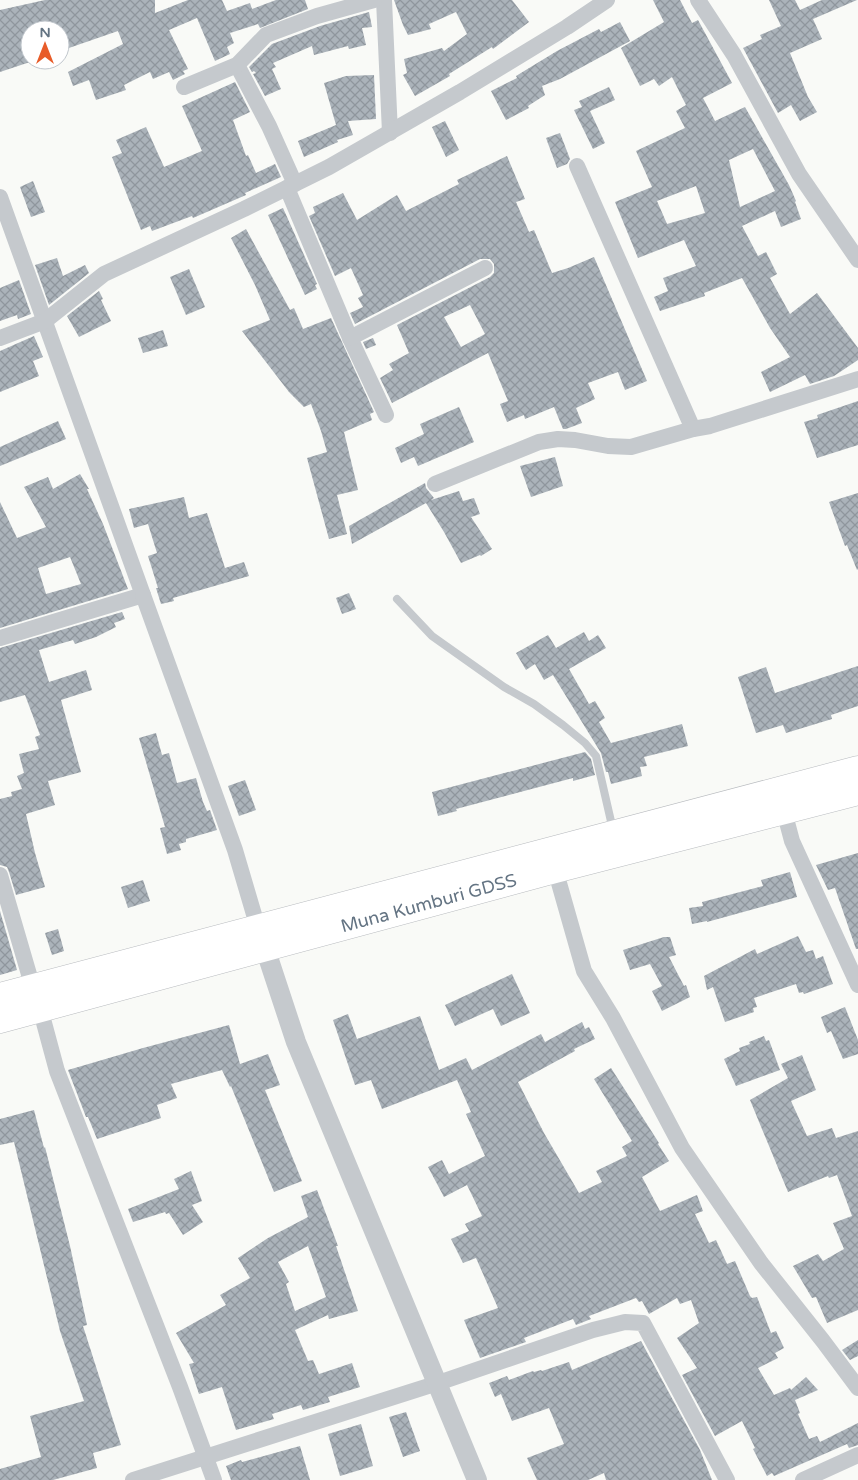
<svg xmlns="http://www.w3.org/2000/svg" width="858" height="1480" font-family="'Varela Round',sans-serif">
<defs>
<pattern id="building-cross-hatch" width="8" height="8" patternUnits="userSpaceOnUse" patternTransform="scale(1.25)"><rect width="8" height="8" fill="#abb3ba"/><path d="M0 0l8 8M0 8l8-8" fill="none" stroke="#8f969d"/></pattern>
</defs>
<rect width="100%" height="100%" fill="#f9faf7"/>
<!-- building -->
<g fill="url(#building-cross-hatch)" fill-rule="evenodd">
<polygon points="45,0 155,0 155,13 188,0 222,0 227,11 250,3 252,9 276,0 305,0 308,9 260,28 258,24 230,33 234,43 227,47 230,54 215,61 197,18 169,30 188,69 183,71 185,74 173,80 169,72 153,79 150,72 124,85 126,90 96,100 89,80 73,86 68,72 123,44 118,31 66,49 62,30 30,30 30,62 0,72 0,10"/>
<polygon points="394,0 512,0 529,22 493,49 492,47 449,74 450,76 415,96 403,75 407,73 404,59 442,48 444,51 467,34 456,12 429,24 431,29 408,35 403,25"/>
<path d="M653,0h27l12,23 6,-3 34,63 -29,15 12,23 30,-14 44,78 7,16 -1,1 6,17 -20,8 -6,-16 -33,15 16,30 8,-4 11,22 -7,4 20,36 27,-21 41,55v12l-24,16 -24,8 -5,-9 -35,17 -9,-20 29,-15 -20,-29 -28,-50 -38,15 1,3 -45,15 -6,-14 14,-6 -5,-13 33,-12 -12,-26 -46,18 -23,-56 37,-15 -16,-36 49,-23 -9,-17 10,-6 -14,-28 -13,9 -5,-7 -14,7 -19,-38 43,-26zM753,149l22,42 -35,16 -11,-47zM696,186l9,27 -38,11 -10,-23z"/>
<polygon points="769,0 795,0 800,10 822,0 857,0 813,19 822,39 790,53 808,97 817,112 800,121 791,105 778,113 743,48 762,39 760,35 781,26"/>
<polygon points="369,12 372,27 362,28 366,45 349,49 348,46 314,55 312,46 273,63 276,67 272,69 281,89 265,96 253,74 256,73 254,71 252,72 249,67 272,44 320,26"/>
<polygon points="620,22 630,41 560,79 542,86 545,95 528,106 529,108 506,120 491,91 517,78 516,76 557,51 599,29 601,32"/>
<polygon points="374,75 376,119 348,121 353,135 337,140 338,142 304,157 298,141 336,125 324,83 346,76"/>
<polygon points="235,82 250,112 233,120 246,156 248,155 256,173 275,164 281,177 245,193 246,195 193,218 192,216 152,231 150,226 141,230 112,157 122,153 116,140 146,127 164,167 202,151 182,106"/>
<polygon points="609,87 615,100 590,111 605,143 593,149 574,110 582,107 579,101"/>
<polygon points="445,121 459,150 446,157 432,127"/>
<polygon points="560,133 570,159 567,164 557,168 546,138"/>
<path d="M507,156l18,43 -9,3 13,30 5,-2 18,43 16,-5 26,-11 53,124 -22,9 -7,-18 -30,11 7,16 -19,9 6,15 -16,6h-3l-9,-22 -29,12 -1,-4 -17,7 -7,-18 8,-3 -20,-48 -96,50 -12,-25 13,-8 -4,-6 20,-11 -12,-28 93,-48 4,-4v-9l-4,-5h-10l-125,65 -5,-11 13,-6 -5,-9 5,-3 -12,-27 -16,8 -26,-60 6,-3 -2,-6 30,-14 14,27 40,-25 9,16 53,-27 -2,-4zM470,305l15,29 -24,13 -17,-30z"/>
<polygon points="33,181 45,212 31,217 20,187"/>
<polygon points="283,208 317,284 315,285 317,289 305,295 268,215"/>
<polygon points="246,229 290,310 294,308 303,329 331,318 374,412 370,414 372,420 344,432 358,490 337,495 347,534 329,539 307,458 327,452 321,431 311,404 304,407 289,392 242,331 270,320 255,285 231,238"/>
<polygon points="57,258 63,276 85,265 89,273 49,305 35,265"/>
<polygon points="189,269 205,307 186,315 170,277"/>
<polygon points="19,280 31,314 18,319 17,315 0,321 0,288"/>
<polygon points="99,291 103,299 101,300 111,321 79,337 67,316"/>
<polygon points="163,330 168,346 143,353 138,338"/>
<polygon points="34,336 43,357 33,361 39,376 0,392 0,351"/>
<polygon points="373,338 376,345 366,349 363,342"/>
<polygon points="858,401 858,445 817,458 804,422 818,418 817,415"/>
<polygon points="459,407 474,442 418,466 414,457 401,463 395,448 424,434 420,424"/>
<polygon points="58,421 66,439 0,466 0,447"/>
<polygon points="555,457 563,486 531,497 520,466"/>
<path d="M80,474l9,15h-2l16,35 25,65 -128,39v-126l17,36 29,-11 -22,-40 24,-10 5,12zM70,557l11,27 -35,10 -8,-26z"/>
<polygon points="425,483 426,488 434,498 431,500 459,491 463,501 474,498 480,514 471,517 492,549 481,556 480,555 461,563 444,532 426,503 352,544 349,526"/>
<polygon points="858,493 858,569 857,570 847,545 845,546 829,502"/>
<polygon points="184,497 189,518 207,513 225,568 244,562 249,576 173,598 174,601 161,604 156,588 158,588 148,556 157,553 148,524 134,528 129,509"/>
<polygon points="349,593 356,609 342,614 336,598"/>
<polygon points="122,612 125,619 114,623 116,627 96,637 75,644 73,640 39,650 49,682 86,670 92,690 61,700 81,772 48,781 55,805 26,814 35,853 45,887 16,895 9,872 7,867 0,865 0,799 12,796 11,792 22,789 17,776 24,773 19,754 39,749 35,737 40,735 25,695 0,702 0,648"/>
<polygon points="584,632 589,641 598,635 606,648 569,669 589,704 595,701 605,718 599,722 611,743 682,724 688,746 644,757 647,766 640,767 642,776 611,784 608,772 606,772 601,753 553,675 544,680 535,664 526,670 516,653 548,635 556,648"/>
<polygon points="858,666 858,706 831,715 832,719 786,733 783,725 756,733 738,677 766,667 775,693"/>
<polygon points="156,733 162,755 169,753 177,783 196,778 203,802 207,811 210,810 217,830 186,839 186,842 179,844 181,850 167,854 160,828 165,827 139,738"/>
<polygon points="585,752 591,759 595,775 573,781 573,778 456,809 457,811 438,816 432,792"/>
<polygon points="245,780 256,810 239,816 228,786"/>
<polygon points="858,853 858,949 856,949 835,888 828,890 816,865"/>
<polygon points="790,872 797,897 707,922 707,921 692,924 689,908 703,906 702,902 763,886 761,880"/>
<polygon points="143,880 150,901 128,908 121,887"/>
<polygon points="0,911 17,970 0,975"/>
<polygon points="58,929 64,951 52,955 45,933"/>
<polygon points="798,936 806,952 813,950 816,959 823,956 833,984 804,994 803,992 799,993 796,984 754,998 757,1007 753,1008 754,1012 725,1022 713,987 707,990 704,976 755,949 757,954"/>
<polygon points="664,937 670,937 676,955 669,957 684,986 686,985 690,997 662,1011 652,991 662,986 650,964 630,970 623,950"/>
<polygon points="512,974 530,1013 501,1026 493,1009 455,1026 445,1005"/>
<polygon points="845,1007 858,1040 858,1054 843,1059 831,1031 827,1033 821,1017"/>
<polygon points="348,1014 357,1039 420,1016 439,1070 466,1058 472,1070 541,1034 545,1042 582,1022 585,1029 589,1027 595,1039 574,1049 575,1051 518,1082 544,1133 579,1193 602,1182 596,1171 627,1156 622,1147 632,1141 594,1079 611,1068 659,1143 658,1144 669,1161 642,1177 660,1211 697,1195 703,1211 695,1214 709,1243 716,1240 727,1264 735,1261 750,1296 752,1298 757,1297 771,1333 776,1331 784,1348 775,1353 778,1358 758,1368 774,1395 790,1388 791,1390 806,1377 818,1390 795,1400 800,1413 798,1414 809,1439 817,1436 820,1442 858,1423 858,1445 849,1448 847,1444 774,1476 772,1473 767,1476 753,1449 755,1448 742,1421 715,1436 682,1375 697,1368 677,1338 699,1323 691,1300 680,1304 677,1298 649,1314 642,1301 639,1302 636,1298 589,1316 591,1319 576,1325 573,1319 524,1338 526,1342 480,1358 464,1320 498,1308 476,1258 463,1263 451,1239 469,1231 465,1224 482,1216 467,1185 444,1197 428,1167 442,1160 449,1174 485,1156 466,1114 471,1112 457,1080 382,1109 371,1080 355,1085 333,1020"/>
<polygon points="229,1025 240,1064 268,1054 280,1085 265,1090 302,1181 274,1192 231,1086 230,1087 222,1070 171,1084 177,1098 157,1105 161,1118 97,1139 88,1117 86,1117 68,1070 143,1048"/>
<polygon points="764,1036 766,1041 769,1040 780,1070 736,1086 724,1059 740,1051 739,1048 750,1044 749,1042"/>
<polygon points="802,1055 816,1090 791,1101 807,1136 832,1128 836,1138 858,1131 858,1310 827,1323 816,1297 812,1298 793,1266 818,1254 823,1261 844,1249 833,1223 852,1216 837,1175 829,1178 828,1176 788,1192 750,1100 788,1078 781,1064"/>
<polygon points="34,1110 44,1148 45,1147 70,1246 87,1325 83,1326 121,1445 93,1453 97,1468 53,1480 0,1480 0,1469 41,1457 30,1416 84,1401 60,1331 14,1142 0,1145 0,1119"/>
<polygon points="191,1171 202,1201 192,1205 203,1222 183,1235 169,1213 166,1214 165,1212 133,1222 128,1209 179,1189 174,1179"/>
<path d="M317,1190l21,56h-2l22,65 -29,8 -1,-4 -33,15 13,31 5,-1 6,14 33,-11 8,24 -32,10 2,5 -27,8 -2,-5 -29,9 2,5 -38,11 -14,-43 -23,7 -10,-30 5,-1 -18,-30 50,-28 -6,-10 30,-17 -12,-20 30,-20 40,-21 -7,-21zM308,1246l18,51 -31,14 -9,-27 3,-2 -11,-20z"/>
<polygon points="858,1340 858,1356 850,1360 842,1350"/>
<polygon points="641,1341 700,1450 712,1480 606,1480 604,1473 588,1480 537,1480 527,1458 564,1444 549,1408 512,1421 501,1394 495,1397 489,1383 507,1376 509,1380 533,1371 534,1372 541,1370 542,1371 569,1362 572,1370"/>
<polygon points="406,1412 420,1451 403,1457 389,1417"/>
<polygon points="361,1424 373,1466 340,1476 328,1434"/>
<polygon points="300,1446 310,1480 231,1480 226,1466 241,1460 242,1462"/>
</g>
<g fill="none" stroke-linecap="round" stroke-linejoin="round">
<!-- trunk casing -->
<g stroke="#b8bbbf" stroke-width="29">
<g id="trunk">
<polyline points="0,997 858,770"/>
<path id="s1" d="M0,1019l555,-150 303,-78"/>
</g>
</g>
<!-- service -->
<polyline stroke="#c5c9cd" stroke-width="8" points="397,599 432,636 504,687 534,704 563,725 585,743 596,756 613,830"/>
<!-- minor -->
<g stroke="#c5c9cd" stroke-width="16">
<polyline points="384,0 390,133"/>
<polyline points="698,0 734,55 799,174 858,260"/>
<polyline points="237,65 269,126 295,184"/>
<polyline points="184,87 237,65 266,35 317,16 374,0"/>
<polyline points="577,166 693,429"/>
<polyline points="287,188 350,338 386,415"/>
<polyline points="0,197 143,595 0,638"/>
<polyline points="0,338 45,321 104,274 244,209 329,167 460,92 567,27 607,0"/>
<polyline points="350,338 485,268"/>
<polyline points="435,484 539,442 558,439 575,440 608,446 631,447 693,429 710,426 858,379"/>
<polyline points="143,595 235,850 258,928"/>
<polyline points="784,811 792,841 858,985"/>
<polyline points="555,869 584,971 613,1018 682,1148 761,1263 823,1341 858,1388"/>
<polyline points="0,875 33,988"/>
<polyline points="40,1008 57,1071 180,1387 214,1480"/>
<polyline points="133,1480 438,1383 593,1330 625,1322 643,1323 727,1480"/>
<polyline points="803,1480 858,1455"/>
</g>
<!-- tertiary -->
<polyline stroke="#c5c9cd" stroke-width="20" points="261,936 296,1042 477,1480"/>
<!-- trunk -->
<use href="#trunk" stroke="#fff" stroke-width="28"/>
</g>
<g text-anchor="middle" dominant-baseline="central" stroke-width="5" stroke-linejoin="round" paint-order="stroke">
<!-- street labels -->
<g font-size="18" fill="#647483" stroke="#fff">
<text stroke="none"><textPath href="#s1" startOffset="444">Muna Kumburi GDSS</textPath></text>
</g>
</g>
<!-- north arrow -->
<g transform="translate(45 45)"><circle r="24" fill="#ffffff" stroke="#c1c7cd"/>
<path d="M0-4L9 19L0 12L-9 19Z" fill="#e85c29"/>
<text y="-8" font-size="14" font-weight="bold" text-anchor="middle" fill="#647483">N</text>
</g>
</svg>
